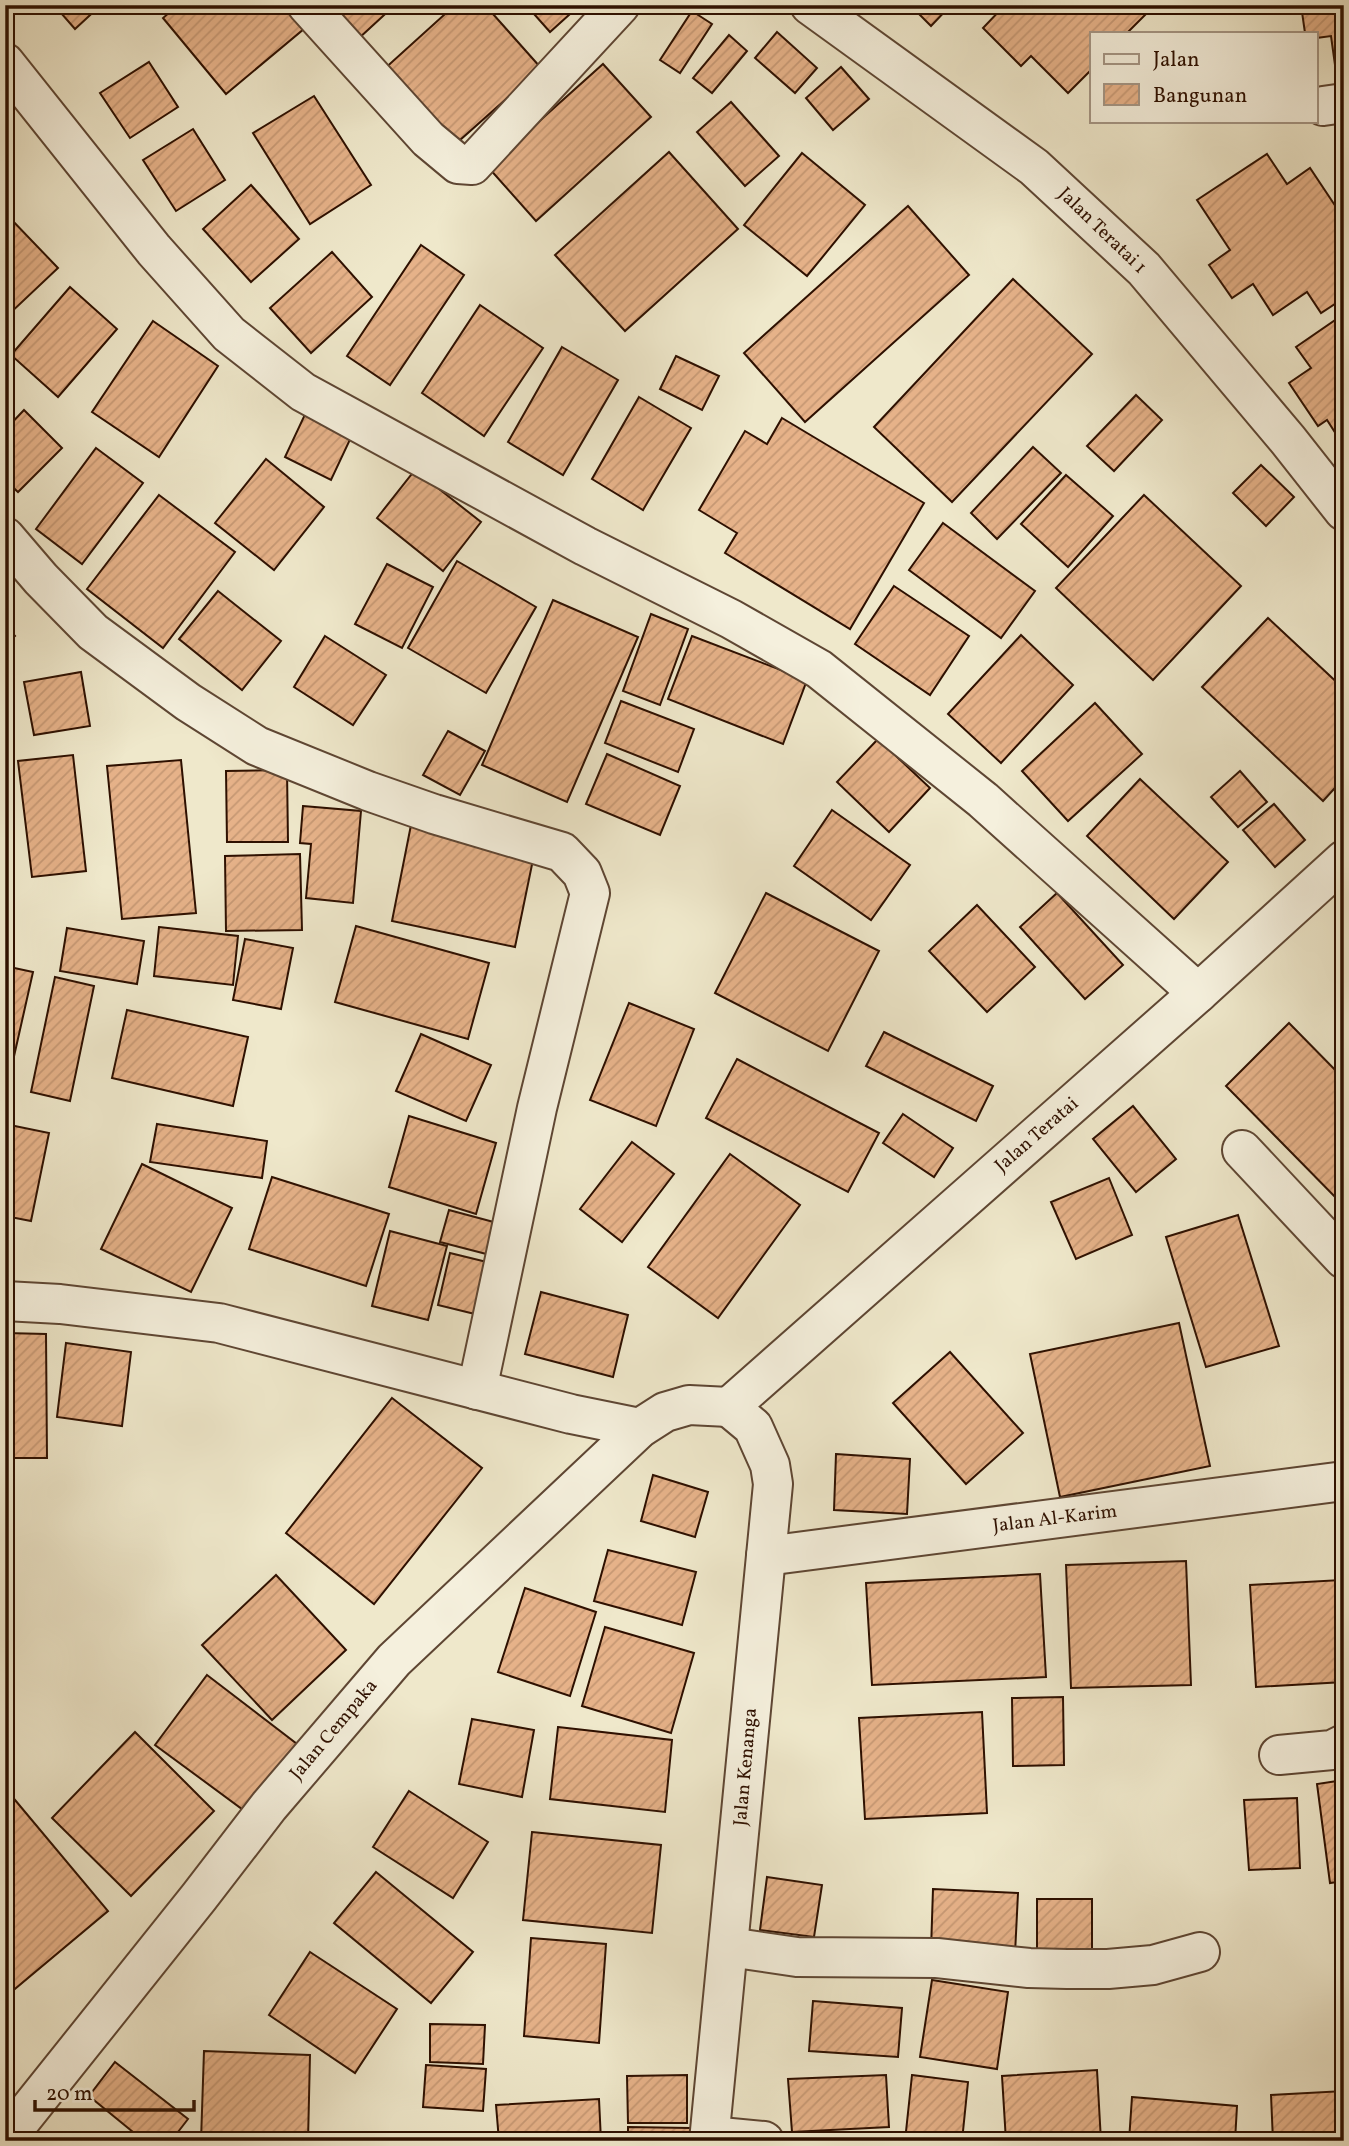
<svg xmlns="http://www.w3.org/2000/svg" width="1349" height="2146" font-family="Vollkorn,serif">
<defs>
<pattern id="building-hatch" width="6" height="6" patternUnits="userSpaceOnUse" patternTransform="scale(1.75)"><rect width="6" height="6" fill="#e6b289"/><path d="M-1 1l2-2M0 6l6-6M5 7l2-2" fill="none" stroke="#c69874"/></pattern>
</defs>
<rect width="100%" height="100%" fill="#efe8cb"/>
<filter id="stains"><feTurbulence type="fractalNoise" baseFrequency=".00286" numOctaves="4"/><feColorMatrix values="0 0 0 0 .2 0 0 0 0 .09 0 0 0 0 .02 0 0 0 .5 -.17"/></filter>
<radialGradient id="worn" r=".72"><stop offset=".6" stop-color="#630" stop-opacity="0"/><stop offset="1" stop-color="#630" stop-opacity=".3"/></radialGradient>
<!-- building -->
<g fill="url(#building-hatch)" stroke="#2e1000" stroke-width="2">
<polygon points="54,5 101,5 75,29"/>
<polygon points="178,5 296,5 311,23 226,94 163,18"/>
<polygon points="328,5 395,5 358,39"/>
<polygon points="455,5 485,5 541,68 451,148 382,71"/>
<polygon points="526,5 580,5 550,32"/>
<polygon points="910,5 951,5 931,26"/>
<polygon points="1005,5 1155,5 1127,33 1092,33 1092,69 1068,93 1031,56 1021,66 983,28"/>
<polygon points="1301,5 1344,5 1344,64 1335,65 1331,36 1316,38 1316,33 1305,33"/>
<polygon points="692,11 712,24 680,73 660,60"/>
<polygon points="777,32 817,68 795,93 755,58"/>
<polygon points="729,35 747,51 712,93 693,78"/>
<polygon points="149,62 178,107 130,138 100,93"/>
<polygon points="603,64 651,117 536,221 488,167"/>
<polygon points="841,67 869,99 833,130 806,98"/>
<polygon points="314,96 371,185 310,224 253,133"/>
<polygon points="731,102 779,156 745,186 697,132"/>
<polygon points="193,129 225,180 176,211 143,160"/>
<polygon points="669,152 738,229 625,331 555,255"/>
<polygon points="802,153 865,205 807,276 744,225"/>
<polygon points="1267,154 1287,184 1310,168 1344,219 1344,298 1321,313 1307,292 1273,315 1253,284 1232,298 1209,265 1230,250 1197,200"/>
<polygon points="251,185 299,239 251,282 203,229"/>
<polygon points="908,206 969,275 805,422 744,353"/>
<polygon points="9,217 58,268 5,318 5,220"/>
<polygon points="421,245 464,275 390,385 347,356"/>
<polygon points="332,252 372,297 311,353 270,308"/>
<polygon points="1013,279 1092,354 952,502 874,427"/>
<polygon points="70,287 117,329 58,397 11,355"/>
<polygon points="480,305 543,348 484,436 422,393"/>
<polygon points="1344,314 1344,444 1343,445 1327,420 1318,426 1289,383 1311,368 1296,347"/>
<polygon points="153,321 218,366 159,457 92,412"/>
<polygon points="562,347 618,380 563,475 508,442"/>
<polygon points="676,356 719,376 702,410 660,389"/>
<polygon points="1136,395 1162,420 1114,471 1087,446"/>
<polygon points="639,397 691,428 643,510 592,479"/>
<polygon points="308,408 354,431 331,480 285,457"/>
<polygon points="24,410 62,448 18,492 5,480 5,430"/>
<polygon points="782,418 924,503 850,629 725,553 737,533 699,510 745,431 767,444"/>
<polygon points="1033,447 1061,473 997,539 971,513"/>
<polygon points="96,448 143,483 82,564 36,529"/>
<polygon points="266,459 324,507 274,570 215,523"/>
<polygon points="1261,465 1294,497 1266,526 1233,493"/>
<polygon points="415,470 481,522 443,571 377,518"/>
<polygon points="1066,475 1113,516 1068,567 1021,524"/>
<polygon points="159,495 235,552 163,648 87,589"/>
<polygon points="1144,495 1241,586 1153,680 1056,588"/>
<polygon points="943,523 1035,591 1001,638 909,570"/>
<polygon points="457,561 536,607 486,693 408,648"/>
<polygon points="387,564 433,587 402,648 355,624"/>
<polygon points="894,586 969,636 930,695 855,644"/>
<polygon points="218,591 281,641 242,690 179,639"/>
<polygon points="553,600 638,637 567,802 482,765"/>
<polygon points="651,614 688,629 660,705 623,691"/>
<polygon points="1268,618 1344,689 1344,778 1323,801 1202,687"/>
<polygon points="5,625 15,636 5,645"/>
<polygon points="1021,635 1073,685 1001,763 948,714"/>
<polygon points="325,636 386,675 353,725 294,687"/>
<polygon points="692,636 807,680 783,744 668,699"/>
<polygon points="81,672 90,726 34,735 24,682"/>
<polygon points="621,701 694,729 678,772 605,743"/>
<polygon points="1095,703 1142,754 1068,821 1022,771"/>
<polygon points="448,731 485,751 460,795 423,775"/>
<polygon points="878,739 930,788 889,832 837,782"/>
<polygon points="607,754 680,786 660,835 586,804"/>
<polygon points="73,755 86,871 32,877 18,761"/>
<polygon points="181,760 196,913 122,919 107,766"/>
<polygon points="287,770 288,842 227,842 226,771"/>
<polygon points="1240,771 1267,802 1238,827 1211,797"/>
<polygon points="1140,779 1228,862 1174,919 1087,836"/>
<polygon points="1274,804 1305,840 1275,867 1243,830"/>
<polygon points="303,806 361,811 353,903 306,898 311,844 300,843"/>
<polygon points="832,810 910,865 871,920 794,866"/>
<polygon points="411,825 535,850 515,947 392,921"/>
<polygon points="300,854 302,930 226,931 225,856"/>
<polygon points="766,893 879,951 828,1051 715,993"/>
<polygon points="1057,893 1123,965 1085,999 1020,927"/>
<polygon points="977,905 1035,967 987,1012 929,951"/>
<polygon points="356,926 489,963 468,1039 335,1002"/>
<polygon points="159,927 238,936 233,985 154,976"/>
<polygon points="67,928 144,941 137,984 60,971"/>
<polygon points="245,939 293,948 281,1009 233,1000"/>
<polygon points="5,966 33,972 8,1083 5,1083"/>
<polygon points="55,977 94,986 70,1101 31,1092"/>
<polygon points="629,1003 694,1029 656,1126 590,1100"/>
<polygon points="127,1010 248,1037 233,1106 112,1078"/>
<polygon points="1289,1023 1344,1079 1344,1206 1226,1086"/>
<polygon points="884,1032 993,1086 976,1121 866,1066"/>
<polygon points="421,1034 491,1065 466,1121 396,1091"/>
<polygon points="737,1059 879,1133 848,1192 706,1118"/>
<polygon points="1133,1106 1176,1159 1136,1192 1093,1139"/>
<polygon points="903,1114 953,1148 934,1177 883,1143"/>
<polygon points="409,1116 496,1143 476,1214 389,1187"/>
<polygon points="5,1124 49,1133 31,1221 5,1216"/>
<polygon points="157,1124 267,1141 262,1178 150,1162"/>
<polygon points="632,1142 674,1174 622,1242 580,1209"/>
<polygon points="730,1154 800,1205 718,1318 648,1267"/>
<polygon points="142,1164 232,1208 191,1292 101,1249"/>
<polygon points="272,1177 389,1214 366,1286 249,1249"/>
<polygon points="1109,1178 1132,1235 1076,1259 1051,1202"/>
<polygon points="449,1210 501,1224 494,1256 440,1242"/>
<polygon points="1238,1215 1279,1346 1206,1367 1166,1237"/>
<polygon points="390,1231 447,1246 428,1320 372,1306"/>
<polygon points="450,1253 495,1264 483,1316 438,1305"/>
<polygon points="541,1292 628,1315 613,1377 525,1354"/>
<polygon points="1179,1323 1210,1466 1060,1497 1030,1354"/>
<polygon points="5,1333 46,1334 47,1458 5,1458"/>
<polygon points="66,1343 131,1352 122,1426 57,1417"/>
<polygon points="950,1352 1023,1433 966,1484 893,1403"/>
<polygon points="392,1398 482,1468 374,1604 286,1533"/>
<polygon points="836,1454 910,1459 907,1514 834,1510"/>
<polygon points="653,1475 708,1492 695,1537 641,1521"/>
<polygon points="608,1550 696,1572 682,1625 594,1601"/>
<polygon points="1186,1561 1191,1685 1071,1688 1066,1565"/>
<polygon points="1040,1574 1046,1677 872,1685 866,1583"/>
<polygon points="276,1575 346,1650 272,1720 202,1645"/>
<polygon points="1341,1580 1344,1682 1256,1687 1250,1585"/>
<polygon points="525,1588 596,1612 570,1696 498,1672"/>
<polygon points="605,1627 694,1653 671,1733 582,1706"/>
<polygon points="207,1675 297,1744 246,1812 155,1745"/>
<polygon points="1063,1697 1064,1765 1013,1766 1012,1698"/>
<polygon points="982,1712 987,1813 865,1819 859,1718"/>
<polygon points="472,1719 534,1730 522,1797 459,1784"/>
<polygon points="558,1727 672,1740 665,1812 550,1799"/>
<polygon points="135,1732 214,1811 131,1896 52,1818"/>
<polygon points="1344,1780 1344,1881 1330,1883 1317,1784"/>
<polygon points="5,1788 108,1911 10,1993 5,1987"/>
<polygon points="409,1791 488,1842 453,1898 373,1847"/>
<polygon points="1297,1798 1300,1868 1249,1870 1244,1800"/>
<polygon points="532,1832 661,1845 652,1933 523,1920"/>
<polygon points="376,1872 473,1952 431,2003 334,1923"/>
<polygon points="767,1877 822,1885 814,1937 760,1930"/>
<polygon points="933,1889 1018,1893 1015,1954 931,1950"/>
<rect x="1037" y="1899" width="55" height="59"/>
<polygon points="531,1938 606,1944 599,2043 524,2036"/>
<polygon points="310,1952 397,2009 355,2073 269,2015"/>
<polygon points="932,1980 1008,1992 997,2069 920,2057"/>
<polygon points="813,2001 902,2008 898,2057 809,2051"/>
<polygon points="430,2024 485,2025 483,2064 430,2062"/>
<polygon points="204,2051 310,2055 308,2141 201,2141"/>
<polygon points="115,2062 188,2119 171,2141 144,2141 89,2096"/>
<polygon points="426,2065 486,2069 483,2111 423,2107"/>
<polygon points="1097,2070 1101,2141 1006,2141 1002,2076"/>
<polygon points="687,2075 687,2123 628,2123 627,2076"/>
<polygon points="886,2075 889,2127 792,2132 788,2079"/>
<polygon points="912,2075 968,2082 962,2141 905,2141"/>
<polygon points="1344,2091 1344,2141 1273,2141 1271,2095"/>
<polygon points="1132,2097 1237,2106 1235,2141 1129,2141"/>
<polygon points="599,2099 601,2141 499,2141 496,2105"/>
<polygon points="628,2127 690,2128 690,2141 628,2141"/>
</g>
<g fill="none" stroke-linecap="round" stroke-linejoin="round">
<!-- minor casing -->
<g stroke="#5e4633" stroke-width="42">
<g id="minor">
<polyline points="307,5 428,139 458,164 472,165 620,5"/>
<polyline points="810,5 1034,167 1144,269 1288,440 1344,511"/>
<polyline points="5,63 154,250 229,334 303,392 585,546 731,619 819,669 983,800 1198,993"/>
<polyline points="1323,106 1344,103"/>
<polyline points="5,537 41,579 93,632 188,702 257,746 368,791 434,814 562,852 582,873 590,893 537,1108 477,1390"/>
<polyline points="1242,1150 1344,1259"/>
<polyline points="5,1301 60,1304 219,1323 571,1414 640,1428"/>
<polyline points="729,1407 1198,993 1344,860"/>
<polyline points="766,1556 1344,1481"/>
<polyline points="1279,1755 1332,1750 1344,1744"/>
<polyline points="729,1947 797,1957 937,1958 1029,1968 1067,1969 1108,1969 1153,1965 1200,1952"/>
<polyline points="710,2136 764,2141"/>
<polyline points="5,2140 199,1897 269,1806 394,1660 640,1428 665,1412 689,1405 729,1407"/>
<polyline points="709,2141 773,1484 770,1465 753,1427 729,1407"/>
</g>
</g>
<!-- minor -->
<use href="#minor" stroke="#f5f0dd" stroke-width="38"/>
</g>
<g text-anchor="middle" dominant-baseline="central" stroke-width="6" stroke-linejoin="round" paint-order="stroke">
<!-- street labels -->
<g font-size="19" fill="#2e1000" stroke="#f5f0dd">
<text transform="translate(1102 231) rotate(44)">Jalan Teratai 1</text>
<text transform="translate(1037 1135) rotate(-41)">Jalan Teratai</text>
<text transform="translate(1055 1519) rotate(-7)">Jalan Al-Karim</text>
<text transform="translate(334 1730) rotate(-50)">Jalan Cempaka</text>
<text transform="translate(746 1767) rotate(-85)">Jalan Kenanga</text>
</g>
</g>
<!-- margin -->
<rect width="1349" height="2146" fill="none" stroke="#efe8cb" stroke-width="28"/>
<rect x="7" y="7" width="1335" height="2132" fill="none" stroke="#2e1000" stroke-width="3.5"/>
<rect x="14" y="14" width="1321" height="2118" fill="none" stroke="#2e1000" stroke-width="2"/>
<!-- legend -->
<rect x="1090" y="32" width="228" height="91" fill="#f5f0dd" stroke="#a59685" stroke-width="2"/>
<rect x="1104" y="54" width="35" height="10" fill="#f5f0dd" stroke="#a59685" stroke-width="2"/>
<text x="1153" y="66" font-size="21" fill="#2e1000">Jalan</text>
<rect x="1104" y="84" width="35" height="21" fill="url(#building-hatch)" stroke="#a59685" stroke-width="2"/>
<text x="1153" y="102" font-size="21" fill="#2e1000">Bangunan</text>
<!-- scale -->
<path d="M35 2100v10h159v-10" fill="none" stroke="#2e1000" stroke-width="3.5"/>
<text x="46" y="2100" font-size="21" fill="#2e1000" stroke="#f5f0dd" stroke-width="5" paint-order="stroke">20 m</text>
<rect width="100%" height="100%" filter="url(#stains)"/>
<rect width="100%" height="100%" fill="url(#worn)"/>
</svg>
